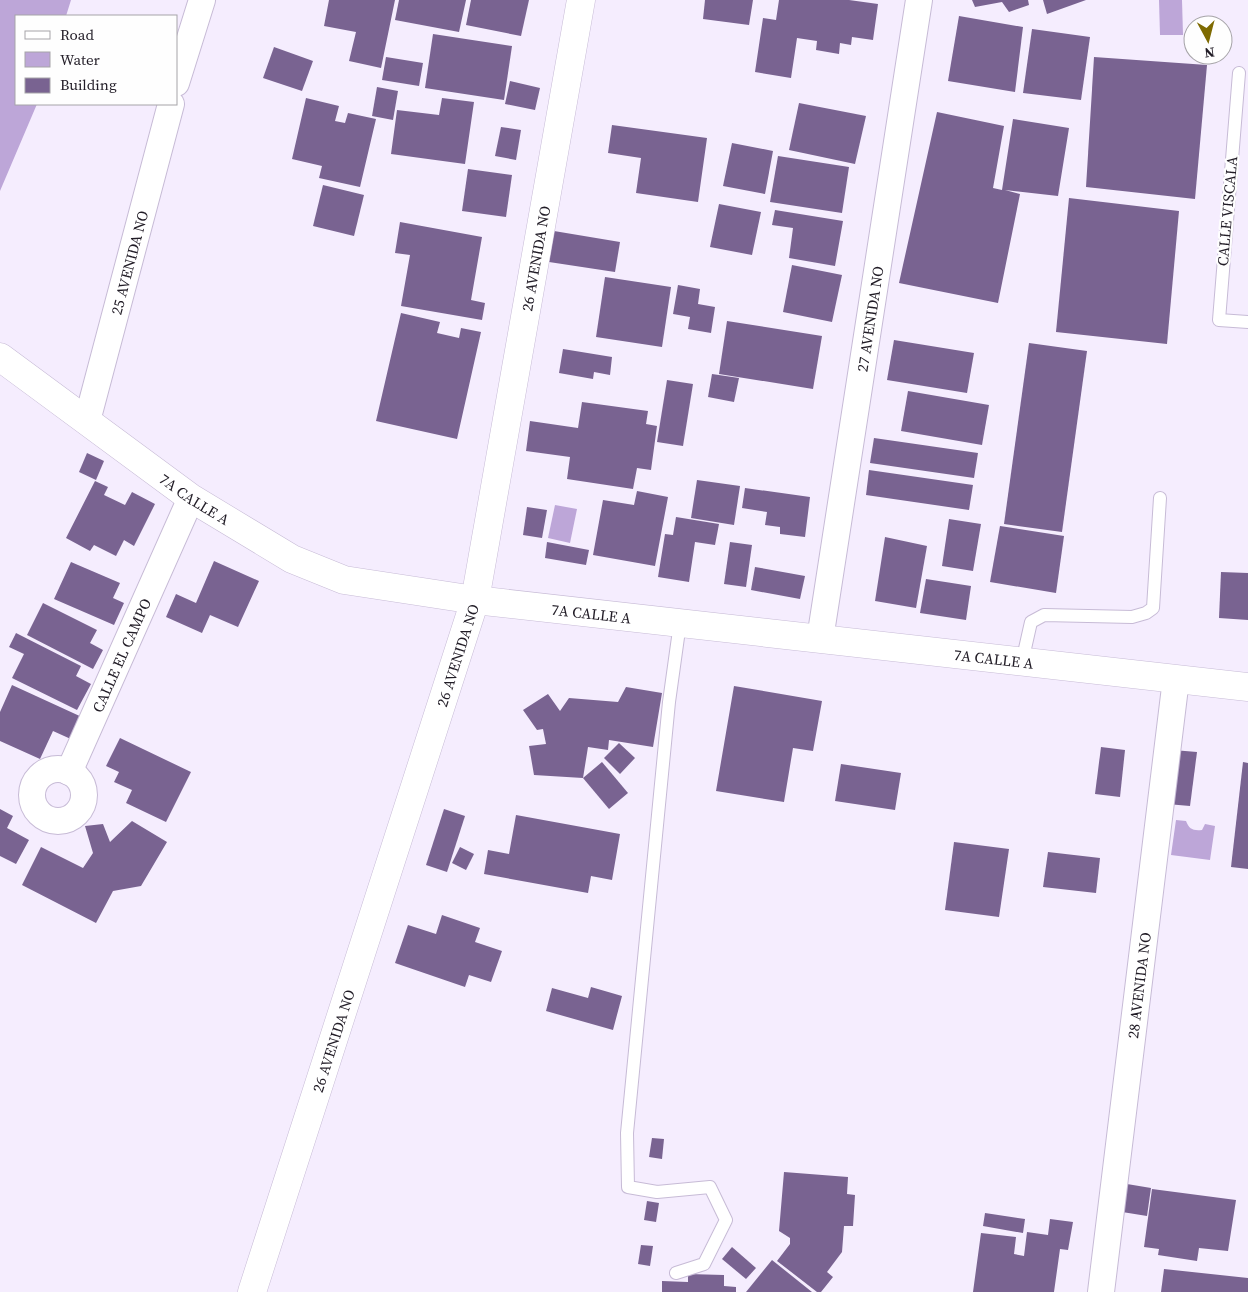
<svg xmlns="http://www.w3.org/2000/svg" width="1248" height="1292" font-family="'Source Serif 4',serif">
<rect width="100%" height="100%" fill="#f5edfe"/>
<!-- water -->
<g fill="#bda6d8">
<polygon points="0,0 71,0 66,16 16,16 16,104 37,104 0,191"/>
<polygon points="1159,0 1182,0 1183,35 1160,35"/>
<polygon points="555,505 577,509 570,543 548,538"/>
<path d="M1176,820l10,1c3,8 7,10 16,9l3,-6 10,2 -5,34 -39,-5z"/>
</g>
<!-- building -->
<g fill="#796391">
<polygon points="329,0 395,0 381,68 349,61 356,32 324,26"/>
<polygon points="399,0 466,0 459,32 395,20"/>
<polygon points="471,0 529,0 521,36 466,25"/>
<polygon points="705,0 753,0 749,25 703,19"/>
<polygon points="779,0 849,0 878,4 873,40 852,37 851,45 840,43 839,54 816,50 817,41 797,38 791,78 755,72 763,18 776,20"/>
<polygon points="972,0 1028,0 1029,5 1009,12 1002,2 975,7"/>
<polygon points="1043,0 1086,0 1047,14"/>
<polygon points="959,16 1023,27 1015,92 948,81"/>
<polygon points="1032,29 1090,37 1081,100 1023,93"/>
<polygon points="433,34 512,46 504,100 425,88"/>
<polygon points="274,47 313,61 302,91 263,78"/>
<polygon points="386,57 423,63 419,86 382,80"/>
<polygon points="1094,57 1207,65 1195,199 1086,187"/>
<polygon points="510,81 540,88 535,110 505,104"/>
<polygon points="377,87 398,91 393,120 372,116"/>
<polygon points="306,98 339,106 335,121 345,123 348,113 376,119 360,187 319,178 322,166 292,159"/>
<polygon points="442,98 474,102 465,164 391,154 397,110 439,115"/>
<polygon points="799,103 866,116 855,164 789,150"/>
<polygon points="937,112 1004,126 993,188 1002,190 1013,119 1069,128 1058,196 1005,190 1020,194 998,303 899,283"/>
<polygon points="612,125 707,138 698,202 636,193 641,158 608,153"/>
<polygon points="501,127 521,130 516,160 495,156"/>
<polygon points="732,143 773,151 765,194 723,186"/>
<polygon points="778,156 849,167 842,213 770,202"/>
<polygon points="468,169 512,175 506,217 462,211"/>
<polygon points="323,185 364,195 354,236 313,226"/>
<polygon points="1069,198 1179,211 1167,344 1056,332"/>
<polygon points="719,204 761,212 752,255 710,247"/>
<polygon points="775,210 843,221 835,266 789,258 793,228 772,225"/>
<polygon points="400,222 482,237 471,300 485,303 482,320 401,306 410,255 395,253"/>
<polygon points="554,231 620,242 615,272 549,262"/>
<polygon points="792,265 842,275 832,322 783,312"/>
<polygon points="605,277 671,287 662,347 596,337"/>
<polygon points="678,285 700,289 698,304 715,307 711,333 688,329 690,317 673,314"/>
<polygon points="401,313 440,322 437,333 459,338 461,328 481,332 457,439 376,421"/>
<polygon points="727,321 822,336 813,389 719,374"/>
<polygon points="894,340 974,353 967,393 887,380"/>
<polygon points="1029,343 1087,351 1062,532 1004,524"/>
<polygon points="563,349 612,357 610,375 594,372 593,379 559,373"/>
<polygon points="712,374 739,378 734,402 708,397"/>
<polygon points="667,380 693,384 683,446 657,442"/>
<polygon points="908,391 989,405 982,445 901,431"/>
<polygon points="582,402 648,411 646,424 657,426 651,470 637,468 633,489 567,479 570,457 526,451 530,421 578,428"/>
<polygon points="874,438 978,453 974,478 870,463"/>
<polygon points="87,453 104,461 96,480 79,472"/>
<polygon points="869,470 973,485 969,510 866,495"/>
<polygon points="697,480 740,486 734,525 691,518"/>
<polygon points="95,481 108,487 104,495 125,505 132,492 155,504 134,546 124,540 116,556 94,545 90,551 66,538"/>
<polygon points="745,488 810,497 805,537 780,534 780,527 765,525 767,512 742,508"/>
<polygon points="637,491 668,497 655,566 593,555 603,500 634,505"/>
<polygon points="527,507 547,510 542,538 523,535"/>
<polygon points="676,517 719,524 715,545 695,542 689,582 658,577 665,534 673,535"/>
<polygon points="949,519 981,524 973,571 942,566"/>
<polygon points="1000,526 1064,536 1056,593 990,582"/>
<polygon points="885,537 927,546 916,608 875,601"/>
<polygon points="547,542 589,550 586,565 545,558"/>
<polygon points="730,542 752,545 746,587 724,584"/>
<polygon points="214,561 259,581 238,627 210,615 202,633 166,617 176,594 196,603"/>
<polygon points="71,562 120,583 113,598 124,603 114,625 54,599"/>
<polygon points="755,567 805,576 800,599 751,590"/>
<polygon points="1221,572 1248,573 1248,620 1219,618"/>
<polygon points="926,579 971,586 966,620 920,613"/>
<polygon points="43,603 97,630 90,643 103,650 93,669 27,635"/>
<polygon points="16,633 81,666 76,676 91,684 77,710 12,678 24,654 9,647"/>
<polygon points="12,685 84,718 73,740 53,731 40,759 0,741 0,712"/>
<polygon points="734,686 822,701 813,751 793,748 784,802 716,791"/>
<polygon points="626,687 662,693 653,747 609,740 608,750 588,747 583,778 534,775 529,746 546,744 543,729 537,730 523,710 548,694 560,711 569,698 618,702"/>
<polygon points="120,738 191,772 166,822 126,803 132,790 114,782 119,772 106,766"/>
<polygon points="619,743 635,758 620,774 604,758"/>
<polygon points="1101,747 1125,750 1120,797 1095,794"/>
<polygon points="1173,750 1197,752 1190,806 1167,804"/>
<polygon points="602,762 628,793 609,809 583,778"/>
<polygon points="1243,762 1248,763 1248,869 1231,867"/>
<polygon points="841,764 901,773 895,810 835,801"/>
<polygon points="0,809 13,816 7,828 29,840 16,864 0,856"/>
<polygon points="444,809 465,816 447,872 426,865"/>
<polygon points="516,815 620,834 612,880 591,876 588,893 484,874 488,850 509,854"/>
<polygon points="132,821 167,842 141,886 113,891 96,923 22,885 41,847 83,868 93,853 85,826 103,824 110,842"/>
<polygon points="954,842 1009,849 999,917 945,910"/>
<polygon points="460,847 474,854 466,870 452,863"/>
<polygon points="1048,852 1100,858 1096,893 1043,887"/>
<polygon points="442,915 480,928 475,942 502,951 491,982 469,975 465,987 395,963 408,925 436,934"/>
<polygon points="591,987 622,996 613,1030 546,1011 552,988 588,998"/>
<polygon points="652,1138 664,1139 662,1159 649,1157"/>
<polygon points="784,1172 848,1177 847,1194 855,1195 853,1226 844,1226 842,1252 827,1272 833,1277 821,1292 817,1292 777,1261 790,1244 790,1238 779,1231"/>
<polygon points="1121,1183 1151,1188 1147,1216 1116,1211"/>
<polygon points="1152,1189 1236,1200 1228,1251 1199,1248 1197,1261 1158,1255 1159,1249 1144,1247"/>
<polygon points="647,1201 659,1203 656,1222 644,1220"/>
<polygon points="985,1213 1025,1219 1023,1233 983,1226"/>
<polygon points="1050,1219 1073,1222 1068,1250 1060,1249 1054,1292 973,1292 981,1233 1016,1237 1014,1254 1024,1256 1027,1232 1048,1235"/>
<polygon points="641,1245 653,1246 650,1266 638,1264"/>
<polygon points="732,1247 756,1268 746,1279 722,1259"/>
<polygon points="772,1260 812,1292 746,1292"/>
<polygon points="1164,1269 1248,1278 1248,1292 1161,1292"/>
<polygon points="688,1274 724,1275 724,1286 736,1287 736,1292 662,1292 662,1281 688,1282"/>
</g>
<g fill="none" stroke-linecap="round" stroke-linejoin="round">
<!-- service casing -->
<g stroke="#c7bbd6" stroke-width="14">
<g id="service">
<polyline points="1239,73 1219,320 1248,322"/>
<polyline points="1022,662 1031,622 1044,615 1132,617 1146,613 1153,608 1160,498"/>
<polyline points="676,1273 704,1264 726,1220 710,1187 657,1192 628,1187 627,1133 669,702 680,623"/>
</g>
</g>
<!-- minor casing -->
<g stroke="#c7bbd6" stroke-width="28">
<g id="minor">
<polyline points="176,83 202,0"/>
<path id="s1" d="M87,421l84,-317"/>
<path id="s2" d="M820,639l99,-639"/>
<circle cx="58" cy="795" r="26"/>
<path id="s3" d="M69,772l122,-274"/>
<path id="s4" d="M1101,1292l75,-613"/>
</g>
</g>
<!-- tertiary casing -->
<g stroke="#c7bbd6" stroke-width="29">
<g id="tertiary">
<path id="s5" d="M0,357l191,141 101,61 52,21 131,20 773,87"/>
<path id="s6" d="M252,1292l223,-692 106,-600"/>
</g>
</g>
<!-- service -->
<use href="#service" stroke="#fff" stroke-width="12"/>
<!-- minor -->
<use href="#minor" stroke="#fff" stroke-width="26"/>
<!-- tertiary -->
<use href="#tertiary" stroke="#fff" stroke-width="28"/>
</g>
<g text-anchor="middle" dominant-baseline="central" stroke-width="4.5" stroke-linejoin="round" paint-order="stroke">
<!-- street labels -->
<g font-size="15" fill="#211c26" stroke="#fefefe">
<text transform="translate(1227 211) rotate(-85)">CALLE VISCALA</text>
<text stroke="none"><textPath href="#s6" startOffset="1074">26 AVENIDA NO</textPath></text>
<text stroke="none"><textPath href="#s1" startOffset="164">25 AVENIDA NO</textPath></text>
<text stroke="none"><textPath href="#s2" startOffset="324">27 AVENIDA NO</textPath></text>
<text stroke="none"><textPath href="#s5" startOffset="241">7A CALLE A</textPath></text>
<text stroke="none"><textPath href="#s5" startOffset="661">7A CALLE A</textPath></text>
<text stroke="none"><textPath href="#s3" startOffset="128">CALLE EL CAMPO</textPath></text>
<text stroke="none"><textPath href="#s6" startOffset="669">26 AVENIDA NO</textPath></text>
<text stroke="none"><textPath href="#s5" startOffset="1066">7A CALLE A</textPath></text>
<text stroke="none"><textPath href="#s4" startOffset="309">28 AVENIDA NO</textPath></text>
<text stroke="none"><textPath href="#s6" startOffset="264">26 AVENIDA NO</textPath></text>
</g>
</g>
<!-- legend -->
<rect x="15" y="15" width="162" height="90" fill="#fefefe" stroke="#a6a4a8"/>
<rect x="25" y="31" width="25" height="8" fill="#ffffff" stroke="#a6a4a8"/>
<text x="60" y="40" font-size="15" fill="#211c26">Road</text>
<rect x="25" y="52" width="25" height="15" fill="#bda6d8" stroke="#a6a4a8"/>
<text x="60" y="65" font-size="15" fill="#211c26">Water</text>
<rect x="25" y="78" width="25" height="15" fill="#796391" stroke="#a6a4a8"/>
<text x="60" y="90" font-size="15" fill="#211c26">Building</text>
<!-- north arrow -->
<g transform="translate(1208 40) rotate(173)"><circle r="24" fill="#fefefe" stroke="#a6a4a8"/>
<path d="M0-4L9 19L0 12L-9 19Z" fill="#7e6a01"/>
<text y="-8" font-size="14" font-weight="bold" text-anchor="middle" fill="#211c26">N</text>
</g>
</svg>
